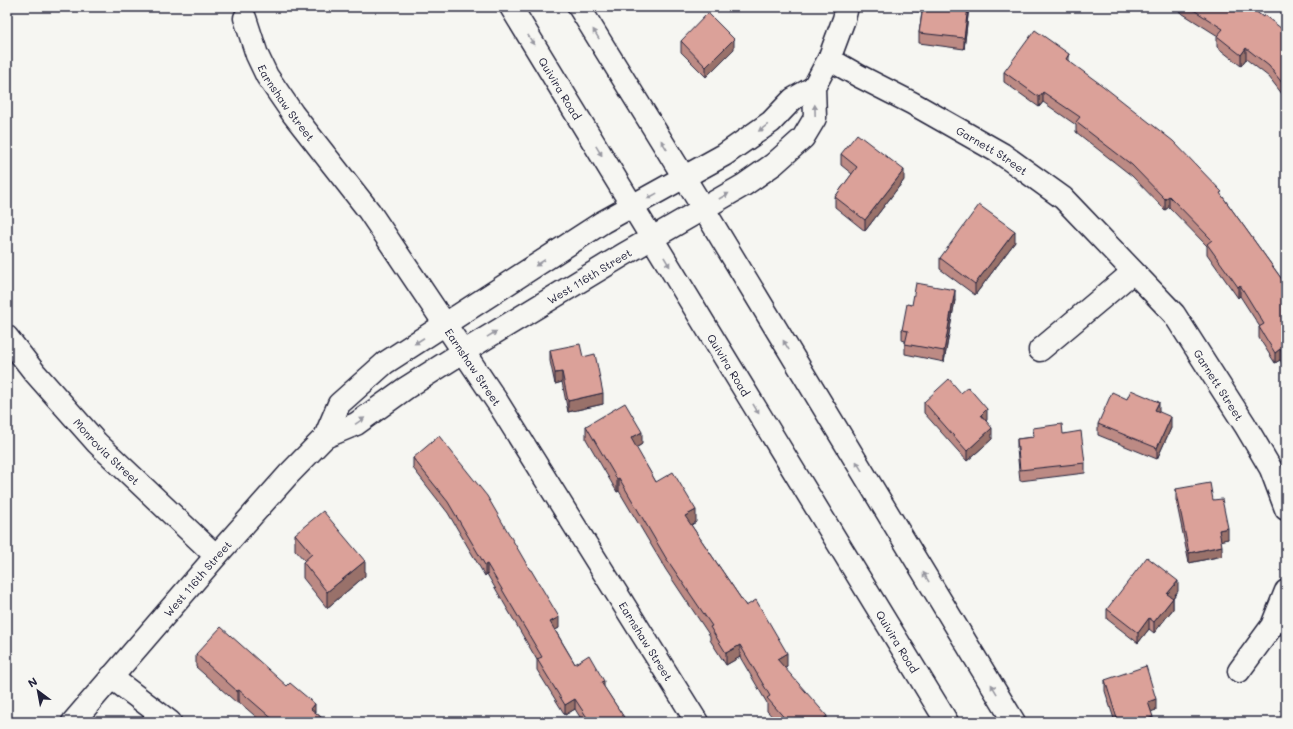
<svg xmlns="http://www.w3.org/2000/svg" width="1293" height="729" font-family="Mali,sans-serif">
<rect width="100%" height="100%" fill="#f6f6f2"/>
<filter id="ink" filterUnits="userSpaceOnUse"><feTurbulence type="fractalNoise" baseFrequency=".025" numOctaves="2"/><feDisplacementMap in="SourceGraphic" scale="8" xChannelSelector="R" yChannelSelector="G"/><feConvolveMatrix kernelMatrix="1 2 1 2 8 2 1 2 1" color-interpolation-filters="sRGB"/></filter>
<g filter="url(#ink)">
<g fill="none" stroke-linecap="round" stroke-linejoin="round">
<!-- minor casing -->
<g stroke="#22223b" stroke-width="25">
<g id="minor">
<path id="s1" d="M245,18l12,37 10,21 26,38 76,97 129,192 199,319"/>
<path id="s2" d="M829,59l30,17 53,27 90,51 61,44 111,116 71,111 26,44 15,40"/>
<path id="s3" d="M7,337l28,36 62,70 119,113"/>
<polyline points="1040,350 1133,272"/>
<path id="s4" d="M325,437l31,-13 50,-36 57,-36 160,-97 121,-70 30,-21 29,-26 12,-20 -1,-31 15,-28 15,-40 3,-12"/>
<polyline points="1239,671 1272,626 1286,591"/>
<polyline points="111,677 170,722"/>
<path id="s5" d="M73,722l143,-166 72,-81 37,-38 14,-33 46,-41 218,-141 121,-67 47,-33 22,-23 21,-12"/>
</g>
</g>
<!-- major casing -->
<g stroke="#22223b" stroke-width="25">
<g id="major">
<path id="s6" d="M511,7l436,715"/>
<polyline points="579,7 703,208 1014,722"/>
</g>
</g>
<!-- minor -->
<use href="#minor" stroke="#f6f6f2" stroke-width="22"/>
<!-- major -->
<use href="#major" stroke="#f6f6f2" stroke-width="22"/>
</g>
<!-- wall -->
<g fill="#bc8a84" stroke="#22223b">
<polygon points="913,7 969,7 964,49 919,43 919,33 922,12 913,11"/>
<polygon points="1172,7 1250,7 1263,17 1286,32 1286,99 1269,77 1246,59 1241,66 1217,47 1217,36 1218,36"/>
<polygon points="681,41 734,49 706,77 681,52"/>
<polygon points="1069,62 1222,196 1286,285 1286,369 1280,360 1275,363 1259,338 1259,327 1260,327 1240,296 1238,298 1207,254 1207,246 1169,207 1165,210 1132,176 1076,132 1076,125 1043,102 1039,107 1004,82 1004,72"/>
<polygon points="841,154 904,180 865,231 835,207 835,197 852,174 841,165"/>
<polygon points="1015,242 975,295 940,269 940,258"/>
<polygon points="955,300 944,362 905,354 905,341 902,340 902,330 912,305"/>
<polygon points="550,350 583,357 603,404 568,412 562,382 555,384 550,361"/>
<polygon points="961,393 987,420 986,421 992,439 967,461 924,413 924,402"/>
<polygon points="1159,412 1171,428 1157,459 1098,435 1098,424"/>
<polygon points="586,426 642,444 636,448 656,482 696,522 691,525 746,606 787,666 784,668 827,722 777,722 767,711 767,703 740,657 726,665 710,640 710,636 666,570 619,491 617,492 586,439"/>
<polygon points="1033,428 1063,434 1085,463 1085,473 1020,481 1017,449 1017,439 1033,437"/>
<polygon points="413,458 559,628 555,630 575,664 604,687 627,722 583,722 575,709 565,715 537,670 537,660 487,574 485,576 448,513 413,468"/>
<polygon points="1176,489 1213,500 1228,539 1221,540 1222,556 1189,563 1176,500"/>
<polygon points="295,534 365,576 327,608 303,578 303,562 305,561 295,550"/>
<polygon points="1178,591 1173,598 1173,609 1154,633 1149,629 1138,643 1107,619 1107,609"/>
<polygon points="196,654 315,712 327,722 262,722 239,702 237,703 196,667"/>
<polygon points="1105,680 1156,710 1151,711 1153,722 1115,722 1105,691"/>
</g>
<!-- shaded-wall -->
<g fill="#99716b" stroke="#22223b">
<polygon points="968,7 969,7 964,49 964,38"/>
<polygon points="734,39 734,49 706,77 706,67"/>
<polygon points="1246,48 1246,59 1241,66 1241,55"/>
<polygon points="1069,54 1069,65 1066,59"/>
<polygon points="1043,92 1043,102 1039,107 1039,97"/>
<polygon points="904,170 904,180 865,231 865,220"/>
<polygon points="1169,196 1169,207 1165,210 1165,199"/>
<polygon points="1015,231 1015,242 975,295 975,284"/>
<polygon points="1240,285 1240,296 1238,298 1238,287"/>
<polygon points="955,290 955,300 944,362 944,351"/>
<polygon points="1280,349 1280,360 1275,363 1275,353"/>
<polygon points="562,372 562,382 555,384 555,373"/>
<polygon points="603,393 603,404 568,412 568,401"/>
<polygon points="1159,402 1159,413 1155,410"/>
<polygon points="987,409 987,420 981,426 981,415"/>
<polygon points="1171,417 1171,428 1157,459 1157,448"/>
<polygon points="992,428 992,439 967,461 967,451"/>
<polygon points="642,432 642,444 631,451 631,438"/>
<polygon points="619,478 619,491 617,492 617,479"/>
<polygon points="696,510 696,522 685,529 685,516"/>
<polygon points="1228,528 1228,539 1219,541 1219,530"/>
<polygon points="1222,546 1222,556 1189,563 1189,553"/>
<polygon points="365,561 365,576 327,608 327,592"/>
<polygon points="487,564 487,574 485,576 485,565"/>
<polygon points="1178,581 1178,591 1167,605 1167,594"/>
<polygon points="1173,598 1173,609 1154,633 1154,622"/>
<polygon points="559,617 559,628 550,633 550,622"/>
<polygon points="1149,618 1149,629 1138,643 1138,633"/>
<polygon points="740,645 740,657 726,665 726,653"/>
<polygon points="787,653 787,666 777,672 777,659"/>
<polygon points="604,681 604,691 601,682"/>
<polygon points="239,690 239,702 237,703 237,691"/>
<polygon points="575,699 575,709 565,715 565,705"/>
<polygon points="1156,699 1156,710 1148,713 1148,702"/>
<polygon points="315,704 315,716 311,709"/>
<polygon points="827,716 827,722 820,722"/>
<polygon points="1153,717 1153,722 1139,722"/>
</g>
<!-- building -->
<g fill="#dba199" stroke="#22223b">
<polygon points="923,7 968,7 964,38 919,33"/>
<polygon points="1189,7 1250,7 1263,17 1264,15 1286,32 1286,88 1269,66 1246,48 1241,55 1217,36 1223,29"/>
<polygon points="708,13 734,39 706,67 681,41"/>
<polygon points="1035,30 1069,54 1066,59 1103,86 1173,141 1222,192 1220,193 1286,285 1286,358 1280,349 1275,353 1259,327 1264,324 1240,285 1238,287 1207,244 1212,240 1169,196 1165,199 1132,165 1076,122 1080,117 1043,92 1039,97 1004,72"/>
<polygon points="857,134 904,170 865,220 835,197 857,167 841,154"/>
<polygon points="979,205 1015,231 975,284 940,258"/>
<polygon points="916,283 955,290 944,351 905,344 908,331 902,330 907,304 912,305"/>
<polygon points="580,344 583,357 595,354 603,393 568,401 562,372 555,373 550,350"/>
<polygon points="949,379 961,393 968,387 987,409 981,415 992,428 967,451 924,402"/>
<polygon points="1131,390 1159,402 1155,410 1171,417 1157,448 1098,424 1112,392 1127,399"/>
<polygon points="625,403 642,432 631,438 656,482 673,472 696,510 685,516 746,606 756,600 787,653 777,659 827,716 820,722 788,722 767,698 770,696 740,645 726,653 710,627 712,626 666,558 619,478 617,479 586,426"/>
<polygon points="1062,424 1063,434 1081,431 1085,463 1020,470 1017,439 1034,437 1033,428"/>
<polygon points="439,436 487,496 530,570 531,570 559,617 550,622 575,664 589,655 604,681 601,682 627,722 590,722 575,699 565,705 537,659 542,657 487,564 485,565 448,502 413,458"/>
<polygon points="1210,483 1213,500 1222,499 1228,528 1219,530 1222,546 1189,553 1176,489"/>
<polygon points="323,511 365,561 327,592 303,562 312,554 295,534"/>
<polygon points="1147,557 1178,581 1167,594 1173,598 1154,622 1149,618 1138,633 1107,609"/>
<polygon points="221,627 287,686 290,683 315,704 311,709 327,722 276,722 239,690 237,691 196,654"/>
<polygon points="1146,666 1156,699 1148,702 1153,717 1139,722 1118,722 1105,680"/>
</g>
<!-- one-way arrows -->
<defs><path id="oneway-solid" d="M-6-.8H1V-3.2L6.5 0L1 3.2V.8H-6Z"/></defs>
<g fill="#9797a0">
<use href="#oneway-solid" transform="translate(596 34) rotate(-122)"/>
<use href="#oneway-solid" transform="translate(531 40) rotate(58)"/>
<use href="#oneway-solid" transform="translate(815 110) rotate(-92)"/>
<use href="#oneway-solid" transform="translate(763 128) rotate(144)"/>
<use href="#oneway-solid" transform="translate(664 145) rotate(-122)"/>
<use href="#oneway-solid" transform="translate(599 151) rotate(58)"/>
<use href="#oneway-solid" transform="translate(652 196) rotate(151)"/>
<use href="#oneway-solid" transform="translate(724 196) rotate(-30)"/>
<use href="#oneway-solid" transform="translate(667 262) rotate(59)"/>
<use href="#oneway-solid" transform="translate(540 263) rotate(147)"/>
<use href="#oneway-solid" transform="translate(492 334) rotate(-31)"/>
<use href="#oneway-solid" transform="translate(419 341) rotate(147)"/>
<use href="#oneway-solid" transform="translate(786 345) rotate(-121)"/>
<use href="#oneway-solid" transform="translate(756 409) rotate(59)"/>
<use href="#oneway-solid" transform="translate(360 421) rotate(-34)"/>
<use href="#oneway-solid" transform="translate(859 466) rotate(-121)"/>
<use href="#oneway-solid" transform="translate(926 577) rotate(-121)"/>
<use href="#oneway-solid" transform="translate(994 689) rotate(-121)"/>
</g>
</g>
<g text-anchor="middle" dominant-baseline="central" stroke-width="3" stroke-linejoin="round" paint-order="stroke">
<!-- street labels -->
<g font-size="11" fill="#22223b" stroke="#f6f6f2">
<text stroke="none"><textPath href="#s6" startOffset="95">Quivira Road</textPath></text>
<text stroke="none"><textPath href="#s1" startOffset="95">Earnshaw Street</textPath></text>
<text stroke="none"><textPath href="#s2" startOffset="187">Garnett Street</textPath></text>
<text stroke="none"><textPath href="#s4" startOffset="310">West 116th Street</textPath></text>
<text stroke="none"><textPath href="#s6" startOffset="419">Quivira Road</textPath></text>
<text stroke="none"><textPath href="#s1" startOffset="419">Earnshaw Street</textPath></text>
<text stroke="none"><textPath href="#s2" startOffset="517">Garnett Street</textPath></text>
<text stroke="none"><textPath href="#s3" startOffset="152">Monrovia Street</textPath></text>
<text stroke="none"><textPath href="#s5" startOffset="190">West 116th Street</textPath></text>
<text stroke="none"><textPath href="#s1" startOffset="743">Earnshaw Street</textPath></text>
<text stroke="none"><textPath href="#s6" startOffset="743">Quivira Road</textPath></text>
</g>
</g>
<!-- margin -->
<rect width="1293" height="729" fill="none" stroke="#f6f6f2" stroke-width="24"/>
<rect x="12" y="12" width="1269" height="705" fill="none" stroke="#22223b" stroke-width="1.5" filter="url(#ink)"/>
<!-- north arrow -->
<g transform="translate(38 691) rotate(328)" stroke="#f6f6f2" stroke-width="3" paint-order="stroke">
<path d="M0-3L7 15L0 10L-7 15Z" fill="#22223b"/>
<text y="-6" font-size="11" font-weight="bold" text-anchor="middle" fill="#22223b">N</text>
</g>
</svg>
